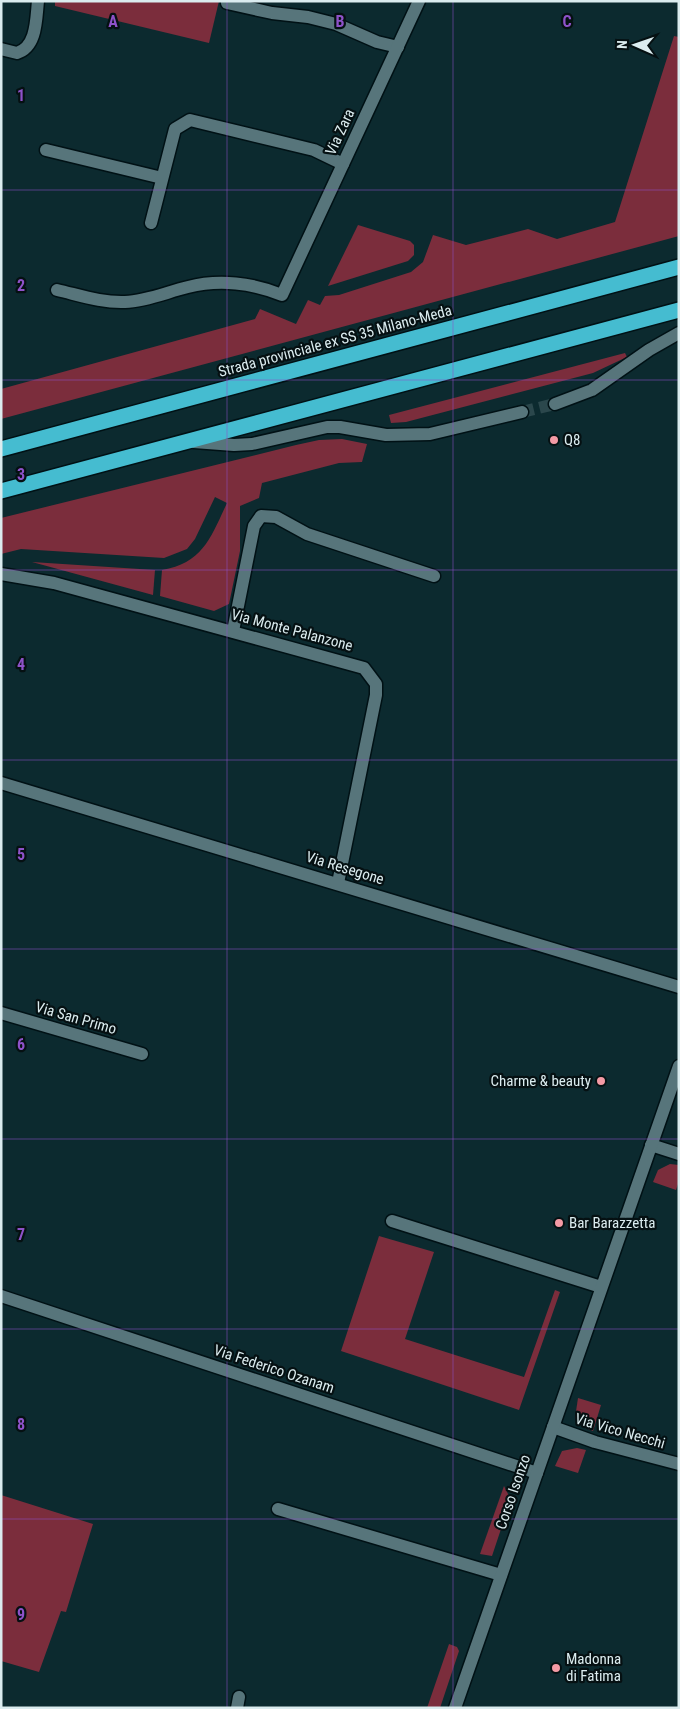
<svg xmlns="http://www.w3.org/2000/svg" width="680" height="1709" font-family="'Roboto Condensed',sans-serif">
<rect width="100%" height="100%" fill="#0c2a2f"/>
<!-- green -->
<g fill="#7b2d3c">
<polygon points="55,1 219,1 209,43 55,6"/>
<polygon points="674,36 679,37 679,236 1,419 1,389 255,319 260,309 296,324 308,300 320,305 325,296 339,295 411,272 423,262 433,235 466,245 528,229 557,239 615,222"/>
<polygon points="358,225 410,241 414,245 414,255 408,261 328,286"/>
<polygon points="625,353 627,357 593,373 406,422 391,423 389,415"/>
<path d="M342,439l25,5 -5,18 -23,1 -77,20 -3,15 -19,8v45l-11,53 -15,7 -54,-15 2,-26c41,-7 49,-33 65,-67l-12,-6 -20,42 -8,10 -23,9 -143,-9 -20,5v-36l295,-73 23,-5z"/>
<polygon points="32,562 155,570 153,595"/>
<polygon points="670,1164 679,1165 679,1181 676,1190 653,1182 658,1170"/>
<polygon points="379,1236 434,1252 405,1339 524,1377 555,1290 560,1292 519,1410 341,1351"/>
<polygon points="578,1398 601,1405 593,1431 583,1427 575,1418"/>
<polygon points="577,1448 586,1450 578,1473 555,1466 562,1451"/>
<polygon points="504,1486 510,1498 509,1505 492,1556 480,1554"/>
<polygon points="1,1495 93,1524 66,1612 61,1611 39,1672 1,1661"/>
<polygon points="449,1644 457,1647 459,1651 440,1708 427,1708"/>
</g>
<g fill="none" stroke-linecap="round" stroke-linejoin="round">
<!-- minor-tunnel -->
<polyline stroke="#2b474c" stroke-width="12" stroke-dasharray="12 6" stroke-linecap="butt" points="522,412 555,404"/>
<!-- minor casing -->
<g stroke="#001115" stroke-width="15">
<g id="minor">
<polyline points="227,3 272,13 308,17 336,24 377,42 398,47"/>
<path d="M1,49l16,4c20,-6 19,-34 21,-52"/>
<polyline points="46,150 162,178"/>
<polyline points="151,223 175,129 190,120 314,150 343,164"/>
<path d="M57,290c22,5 45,13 68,12 22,-1 42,-10 63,-15 31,-8 65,-4 94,8l137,-294"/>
<polyline points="555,404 592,390 649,350 679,333"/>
<polyline points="194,442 234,445 252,444 327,427 340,427 386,435 430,434 522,412"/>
<polyline points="1,574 54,583 364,668 376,684 376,695 338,883"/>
<polyline points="233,631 254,526 261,516 276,517 307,534 434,576"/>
<polyline points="1,783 679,987"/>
<polyline points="1,1013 142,1054"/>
<polyline points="651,1145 679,1154"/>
<polyline points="392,1221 601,1287"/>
<polyline points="1,1296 537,1473"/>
<polyline points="553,1427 595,1442 679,1464"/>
<polyline points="278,1509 501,1575"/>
<polyline points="237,1708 239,1697"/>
<polyline points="455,1708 679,1066"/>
</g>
</g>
<!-- highway casing -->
<g stroke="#001115" stroke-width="18">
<g id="highway">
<polyline points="1,449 679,267"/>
<polyline points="1,491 679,310"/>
</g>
</g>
<!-- minor -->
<use href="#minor" stroke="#57757b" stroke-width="12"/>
<!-- highway -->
<use href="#highway" stroke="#45bcd0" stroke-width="15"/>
</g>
<!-- grid -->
<path fill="none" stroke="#8e52c9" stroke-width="1" stroke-opacity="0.55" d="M227,1v1707M453,1v1707M1,190h678M1,380h678M1,570h678M1,760h678M1,949h678M1,1139h678M1,1329h678M1,1519h678"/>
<!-- markers -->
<g fill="#f49aa5" stroke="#051012" stroke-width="2">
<circle cx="554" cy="440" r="5"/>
<circle cx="601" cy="1081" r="5"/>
<circle cx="559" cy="1223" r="5"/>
<circle cx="556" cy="1668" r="5"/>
</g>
<g text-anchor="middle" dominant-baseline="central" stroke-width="4.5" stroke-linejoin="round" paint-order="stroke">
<!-- street labels -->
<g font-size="15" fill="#dbecef" stroke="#051012">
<text transform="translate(340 132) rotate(-65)">Via Zara</text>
<text transform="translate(335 341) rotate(-15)">Strada provinciale ex SS 35 Milano-Meda</text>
<text transform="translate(292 630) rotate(15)">Via Monte Palanzone</text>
<text transform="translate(345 868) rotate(17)">Via Resegone</text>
<text transform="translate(76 1018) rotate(16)">Via San Primo</text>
<text transform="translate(274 1369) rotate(18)">Via Federico Ozanam</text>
<text transform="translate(620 1431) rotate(16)">Via Vico Necchi</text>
<text transform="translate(513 1492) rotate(-71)">Corso Isonzo</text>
</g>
<!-- poi labels -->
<g font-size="15" fill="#dbecef" stroke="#051012" text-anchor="start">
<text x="564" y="440">Q8</text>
<text x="591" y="1081" text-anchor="end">Charme &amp; beauty</text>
<text x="569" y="1223">Bar Barazzetta</text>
<text x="566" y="1659">Madonna<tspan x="566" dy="17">di Fatima</tspan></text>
</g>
</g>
<g font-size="16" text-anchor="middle" font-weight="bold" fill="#8e52c9" stroke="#051012" stroke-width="4.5" stroke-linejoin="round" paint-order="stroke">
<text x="113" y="27">A</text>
<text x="340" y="27">B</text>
<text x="567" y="27">C</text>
<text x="21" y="101">1</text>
<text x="21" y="291">2</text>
<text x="21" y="480">3</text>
<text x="21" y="670">4</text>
<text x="21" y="860">5</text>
<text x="21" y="1050">6</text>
<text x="21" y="1240">7</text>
<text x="21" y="1430">8</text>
<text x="21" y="1620">9</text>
</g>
<!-- border -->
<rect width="680" height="1709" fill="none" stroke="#dbecef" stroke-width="5"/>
<!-- north arrow -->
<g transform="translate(635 45) rotate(272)" stroke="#051012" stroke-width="4" paint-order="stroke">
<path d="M0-4L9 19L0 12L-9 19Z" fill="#dbecef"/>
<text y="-8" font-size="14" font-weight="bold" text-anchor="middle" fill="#dbecef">N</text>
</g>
</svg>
